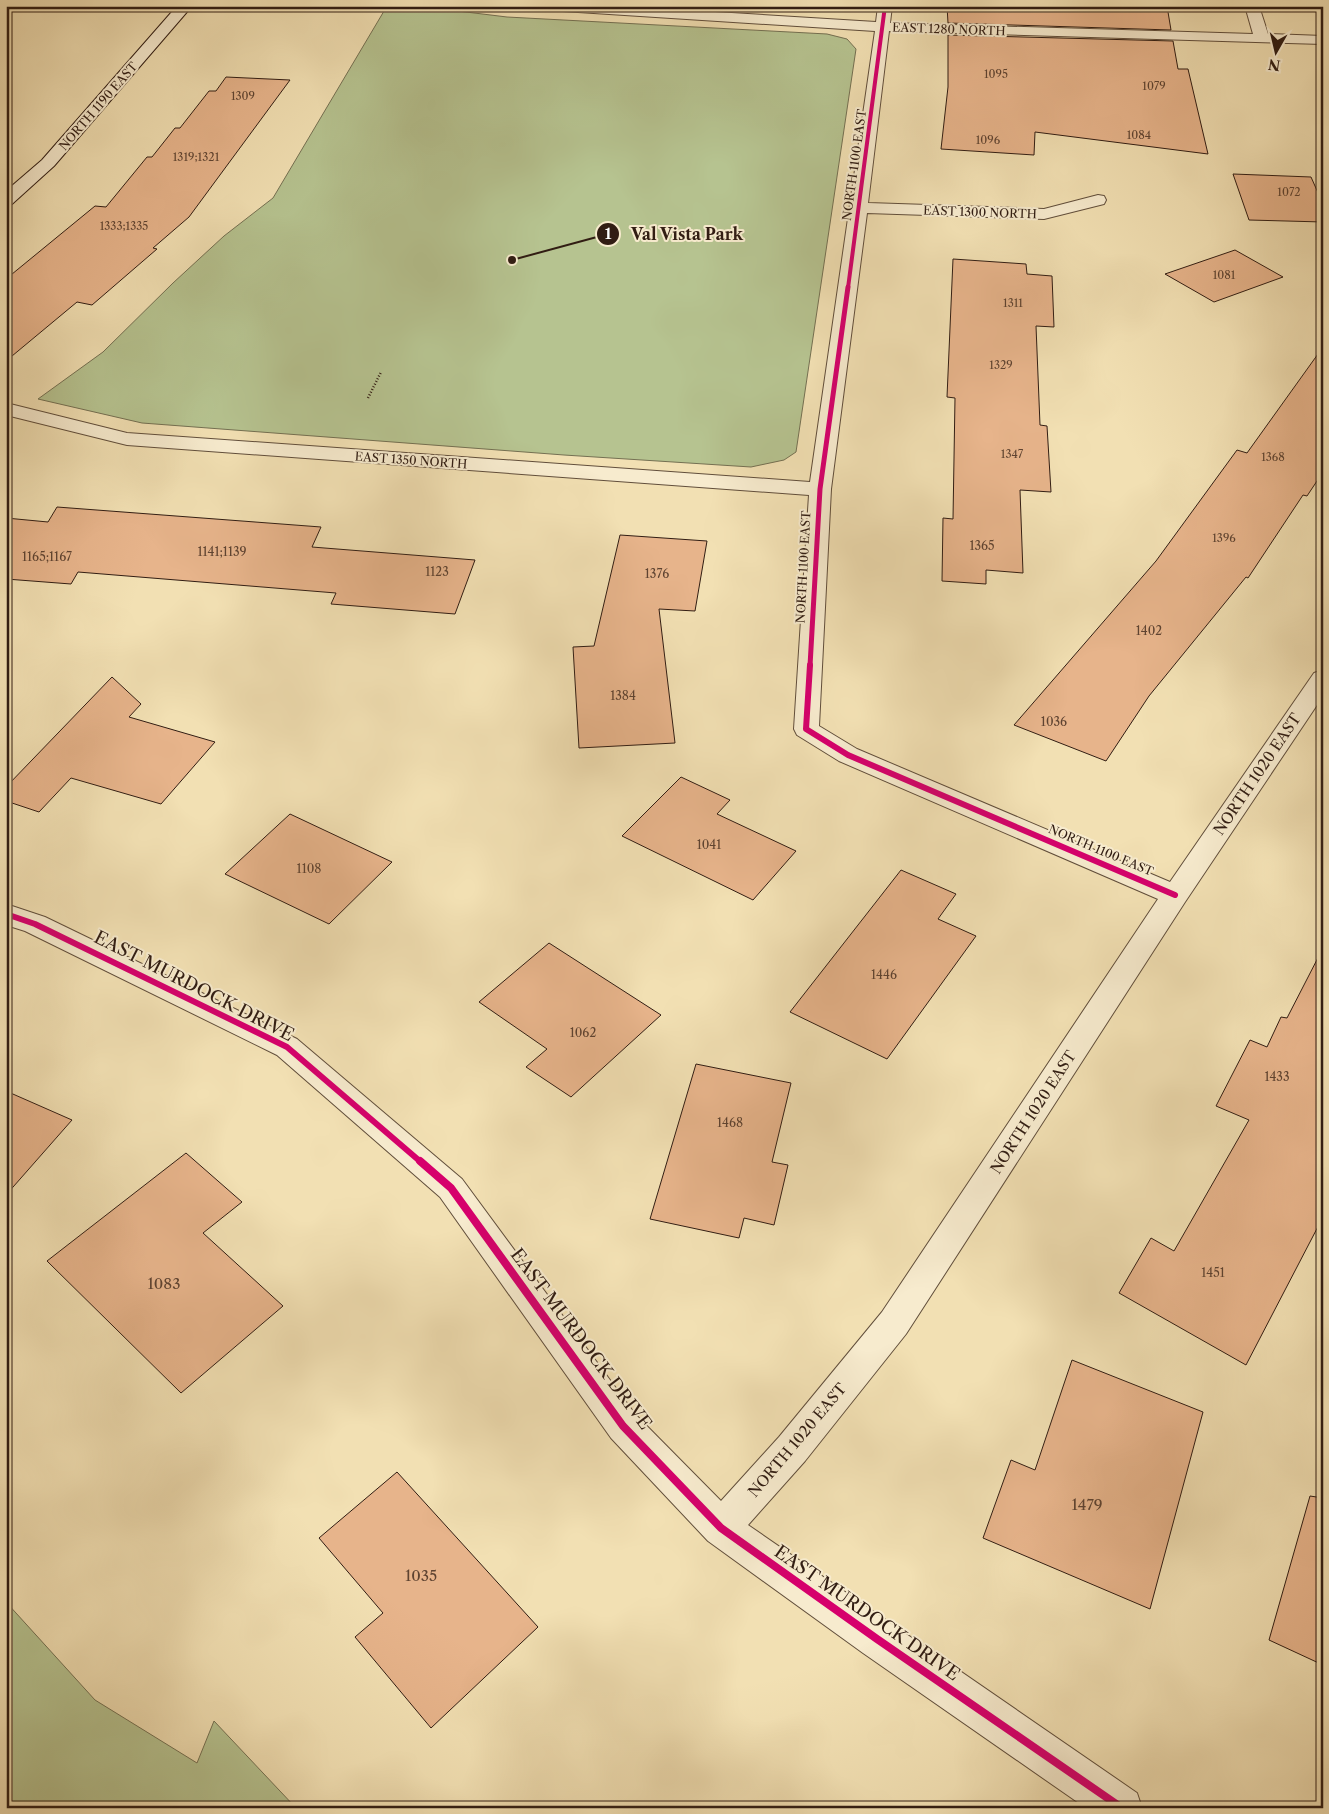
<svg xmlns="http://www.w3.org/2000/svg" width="1329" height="1814" font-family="'Libre Caslon Text',serif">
<rect width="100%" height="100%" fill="#f2e0b3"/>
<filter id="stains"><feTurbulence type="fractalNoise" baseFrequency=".004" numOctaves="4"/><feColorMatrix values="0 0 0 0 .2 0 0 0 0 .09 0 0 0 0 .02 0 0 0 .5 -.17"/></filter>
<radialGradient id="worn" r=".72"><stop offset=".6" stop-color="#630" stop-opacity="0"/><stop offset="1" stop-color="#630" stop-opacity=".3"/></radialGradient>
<!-- green -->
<g fill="#b6c390" stroke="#747052">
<polygon points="387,6 433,8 507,17 827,34 847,39 856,49 796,452 784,460 751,467 564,455 142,423 38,399 103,352 173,283 224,236 273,198"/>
<polygon points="6,1602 95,1700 197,1763 214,1721 296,1808 6,1808"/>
</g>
<!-- building -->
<g fill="#e7b48b" stroke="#311d13">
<polygon points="947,6 1167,6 1171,30 948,23"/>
<polygon points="948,35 1173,41 1178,69 1188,69 1208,154 1035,132 1034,155 941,149 948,87"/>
<polygon points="226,77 290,80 189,217 153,248 157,249 92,305 77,302 6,361 6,279 95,206 106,207 147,157 152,157 175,128 180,128 209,91 216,91"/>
<polygon points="1233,174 1311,177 1323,204 1323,222 1249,220"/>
<polygon points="1235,250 1283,277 1214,302 1165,274"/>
<polygon points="953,259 1026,264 1027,274 1052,276 1054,327 1036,326 1040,425 1047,426 1051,492 1020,490 1023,573 986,570 986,584 942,581 943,518 953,519 955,398 947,397"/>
<polygon points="1323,347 1323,472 1307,496 1303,495 1248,578 1246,577 1149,696 1106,761 1014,725 1156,561 1237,450 1247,453"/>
<polygon points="57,507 321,527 312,547 475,560 455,614 331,604 336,593 78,572 71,584 6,579 6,518 48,522"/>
<polygon points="620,535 707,541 695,611 659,609 675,743 579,748 573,647 594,646"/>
<polygon points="112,677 141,704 129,717 215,742 161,804 71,778 39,812 6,801 6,787"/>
<polygon points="681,777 730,800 717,814 796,851 753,900 622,836"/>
<polygon points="290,814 392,862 329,924 225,874"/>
<polygon points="901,870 956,894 938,919 976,936 887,1059 790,1012"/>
<polygon points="549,943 661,1015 571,1097 526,1067 547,1049 479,1002"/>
<polygon points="1323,948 1323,1217 1246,1365 1119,1293 1151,1238 1174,1251 1249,1120 1216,1106 1250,1040 1267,1047 1281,1017 1287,1018"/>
<polygon points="696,1064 791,1083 772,1162 788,1165 774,1225 744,1218 739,1238 650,1219"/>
<polygon points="6,1091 72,1120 6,1195"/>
<polygon points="186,1153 242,1202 203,1233 283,1306 181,1393 47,1261"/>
<polygon points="1072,1360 1203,1412 1150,1609 983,1538 1011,1460 1035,1470"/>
<polygon points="397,1472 538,1627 431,1728 355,1637 383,1613 319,1538"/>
<polygon points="1310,1496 1323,1498 1323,1665 1269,1640"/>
</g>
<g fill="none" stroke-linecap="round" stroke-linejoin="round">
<!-- street casing -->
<g stroke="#614e3b" stroke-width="2">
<polygon id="street" points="540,6 618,6 876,22 878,6 892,6 890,23 1253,34 1245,6 1259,6 1268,34 1323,36 1323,44 889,31 868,203 1044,209 1098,195 1104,196 1106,200 1104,204 1044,219 867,213 831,489 819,726 857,749 1170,882 1314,673 1323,670 1323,696 1185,902 906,1334 805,1461 748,1525 1137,1793 1142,1808 1086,1808 863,1653 708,1541 611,1438 440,1197 277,1055 25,931 6,925 6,904 45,917 297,1039 462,1179 635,1414 721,1501 779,1437 882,1312 1158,899 839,761 797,735 794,729 809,495 127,445 6,415 6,403 127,433 810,482 875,31 547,10"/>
</g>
<!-- secondary casing -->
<g stroke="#311d13" stroke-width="2">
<polygon id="secondary" points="177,6 192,6 54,166 12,204 6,205 6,191 42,160"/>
</g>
<!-- path -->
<polyline stroke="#311d13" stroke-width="2.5" stroke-dasharray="1 2" stroke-linecap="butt" points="368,398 381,372"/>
<!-- street -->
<use href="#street" fill="#f7ebce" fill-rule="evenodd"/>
<!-- secondary -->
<use href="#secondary" fill="#f7ebce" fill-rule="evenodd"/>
<!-- cycleway-far3 casing -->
<g stroke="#f7ebce" stroke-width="5.5">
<polyline id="cycleway-far3" points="848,288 885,6"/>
</g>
<!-- cycleway-far2 casing -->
<g stroke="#f7ebce" stroke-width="8">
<polyline id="cycleway-far2" points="810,666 820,489 848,287"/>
</g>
<!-- cycleway-far1 casing -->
<g stroke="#f7ebce" stroke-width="9">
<g id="cycleway-far1">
<polyline points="810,665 806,729 848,755 1175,895"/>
<polyline points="6,914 35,924 287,1047 422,1163"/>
</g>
</g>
<!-- cycleway casing -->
<g stroke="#f7ebce" stroke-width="11">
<polyline id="cycleway" points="420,1161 451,1188 623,1426 721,1528 877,1639 1122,1808"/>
</g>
<!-- cycleway-far3 -->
<use href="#cycleway-far3" stroke="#d6006c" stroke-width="4"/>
<!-- cycleway-far2 -->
<use href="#cycleway-far2" stroke="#d6006c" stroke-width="5"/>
<!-- cycleway-far1 -->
<use href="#cycleway-far1" stroke="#d6006c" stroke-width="6"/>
<!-- cycleway -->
<use href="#cycleway" stroke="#d6006c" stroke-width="8"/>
</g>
<g text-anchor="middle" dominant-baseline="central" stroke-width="4" stroke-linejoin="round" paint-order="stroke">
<!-- far-number labels -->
<g font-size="11" fill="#5e4331">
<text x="996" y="74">1095</text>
<text x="1154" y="86">1079</text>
<text x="243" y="96">1309</text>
<text x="1139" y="135">1084</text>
<text x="988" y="140">1096</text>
<text x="196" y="157">1319;1321</text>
<text x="1289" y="192">1072</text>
<text x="124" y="226">1333;1335</text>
<text x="1224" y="275">1081</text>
<text x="1013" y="303">1311</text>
<text x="1001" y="365">1329</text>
<text x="1012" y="454">1347</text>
<text x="1273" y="457">1368</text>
<text x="1224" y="538">1396</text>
</g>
<!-- far-street labels -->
<g font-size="12" fill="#311d13" stroke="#f7ebce">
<text transform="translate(949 29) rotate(2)">EAST 1280 NORTH</text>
<text transform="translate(98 106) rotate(-49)">NORTH 1190 EAST</text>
<text transform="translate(854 165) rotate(-82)">NORTH 1100 EAST</text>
<text transform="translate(980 212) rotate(2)">EAST 1300 NORTH</text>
<text transform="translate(411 460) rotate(4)">EAST 1350 NORTH</text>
<text transform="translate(803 567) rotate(-87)">NORTH 1100 EAST</text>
<text transform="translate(1101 850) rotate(23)">NORTH 1100 EAST</text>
</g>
<!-- number labels -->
<g font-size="12" fill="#5e4331">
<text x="982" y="545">1365</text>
<text x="222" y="551">1141;1139</text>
<text x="47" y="556">1165;1167</text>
<text x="437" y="571">1123</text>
<text x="657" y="573">1376</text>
<text x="1149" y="630">1402</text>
<text x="623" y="695">1384</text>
<text x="1054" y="721">1036</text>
<text x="709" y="844">1041</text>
<text x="309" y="868">1108</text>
<text x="884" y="974">1446</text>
<text x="583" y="1032">1062</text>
<text x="1277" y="1076">1433</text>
<text x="730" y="1122">1468</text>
<text x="1213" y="1272">1451</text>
</g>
<!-- street labels -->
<g font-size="15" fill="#311d13" stroke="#f7ebce">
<text transform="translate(1257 774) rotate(-56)">NORTH 1020 EAST</text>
<text transform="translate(1033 1112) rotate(-57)">NORTH 1020 EAST</text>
<text transform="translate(797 1440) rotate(-50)">NORTH 1020 EAST</text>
</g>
<!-- near-number labels -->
<g font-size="15" fill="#5e4331">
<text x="164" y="1283">1083</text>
<text x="1087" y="1504">1479</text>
<text x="421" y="1575">1035</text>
</g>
<!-- near-street labels -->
<g font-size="18" fill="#311d13" stroke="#f7ebce">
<text transform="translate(194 986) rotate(27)">EAST MURDOCK DRIVE</text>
<text transform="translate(581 1339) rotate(53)">EAST MURDOCK DRIVE</text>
<text transform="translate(867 1613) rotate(35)">EAST MURDOCK DRIVE</text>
</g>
</g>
<!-- callouts -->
<path fill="none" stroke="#311d13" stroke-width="2" d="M512 260L608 234"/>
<g fill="#311d13" stroke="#f7ebce" stroke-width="2">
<circle cx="512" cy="260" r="5"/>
<circle cx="608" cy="234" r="12"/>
</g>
<g font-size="15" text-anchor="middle" font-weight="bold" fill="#fff">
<text x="608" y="239">1</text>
</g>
<g font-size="16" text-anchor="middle" font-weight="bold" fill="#311d13" stroke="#f7ebce" stroke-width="4" stroke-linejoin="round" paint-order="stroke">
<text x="687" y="240">Val Vista Park</text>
</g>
<!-- margin -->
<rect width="1329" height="1814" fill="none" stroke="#f2e0b3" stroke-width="25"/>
<rect x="8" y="8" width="1314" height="1799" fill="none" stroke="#311d13" stroke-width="2.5"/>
<rect x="12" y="12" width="1304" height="1789" fill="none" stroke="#311d13"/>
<!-- north arrow -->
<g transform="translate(1276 52) rotate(188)" stroke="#f7ebce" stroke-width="4" paint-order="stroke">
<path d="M0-4L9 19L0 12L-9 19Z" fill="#311d13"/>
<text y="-8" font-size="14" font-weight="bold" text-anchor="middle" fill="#311d13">N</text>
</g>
<rect width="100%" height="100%" filter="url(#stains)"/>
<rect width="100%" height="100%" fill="url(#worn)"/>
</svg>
